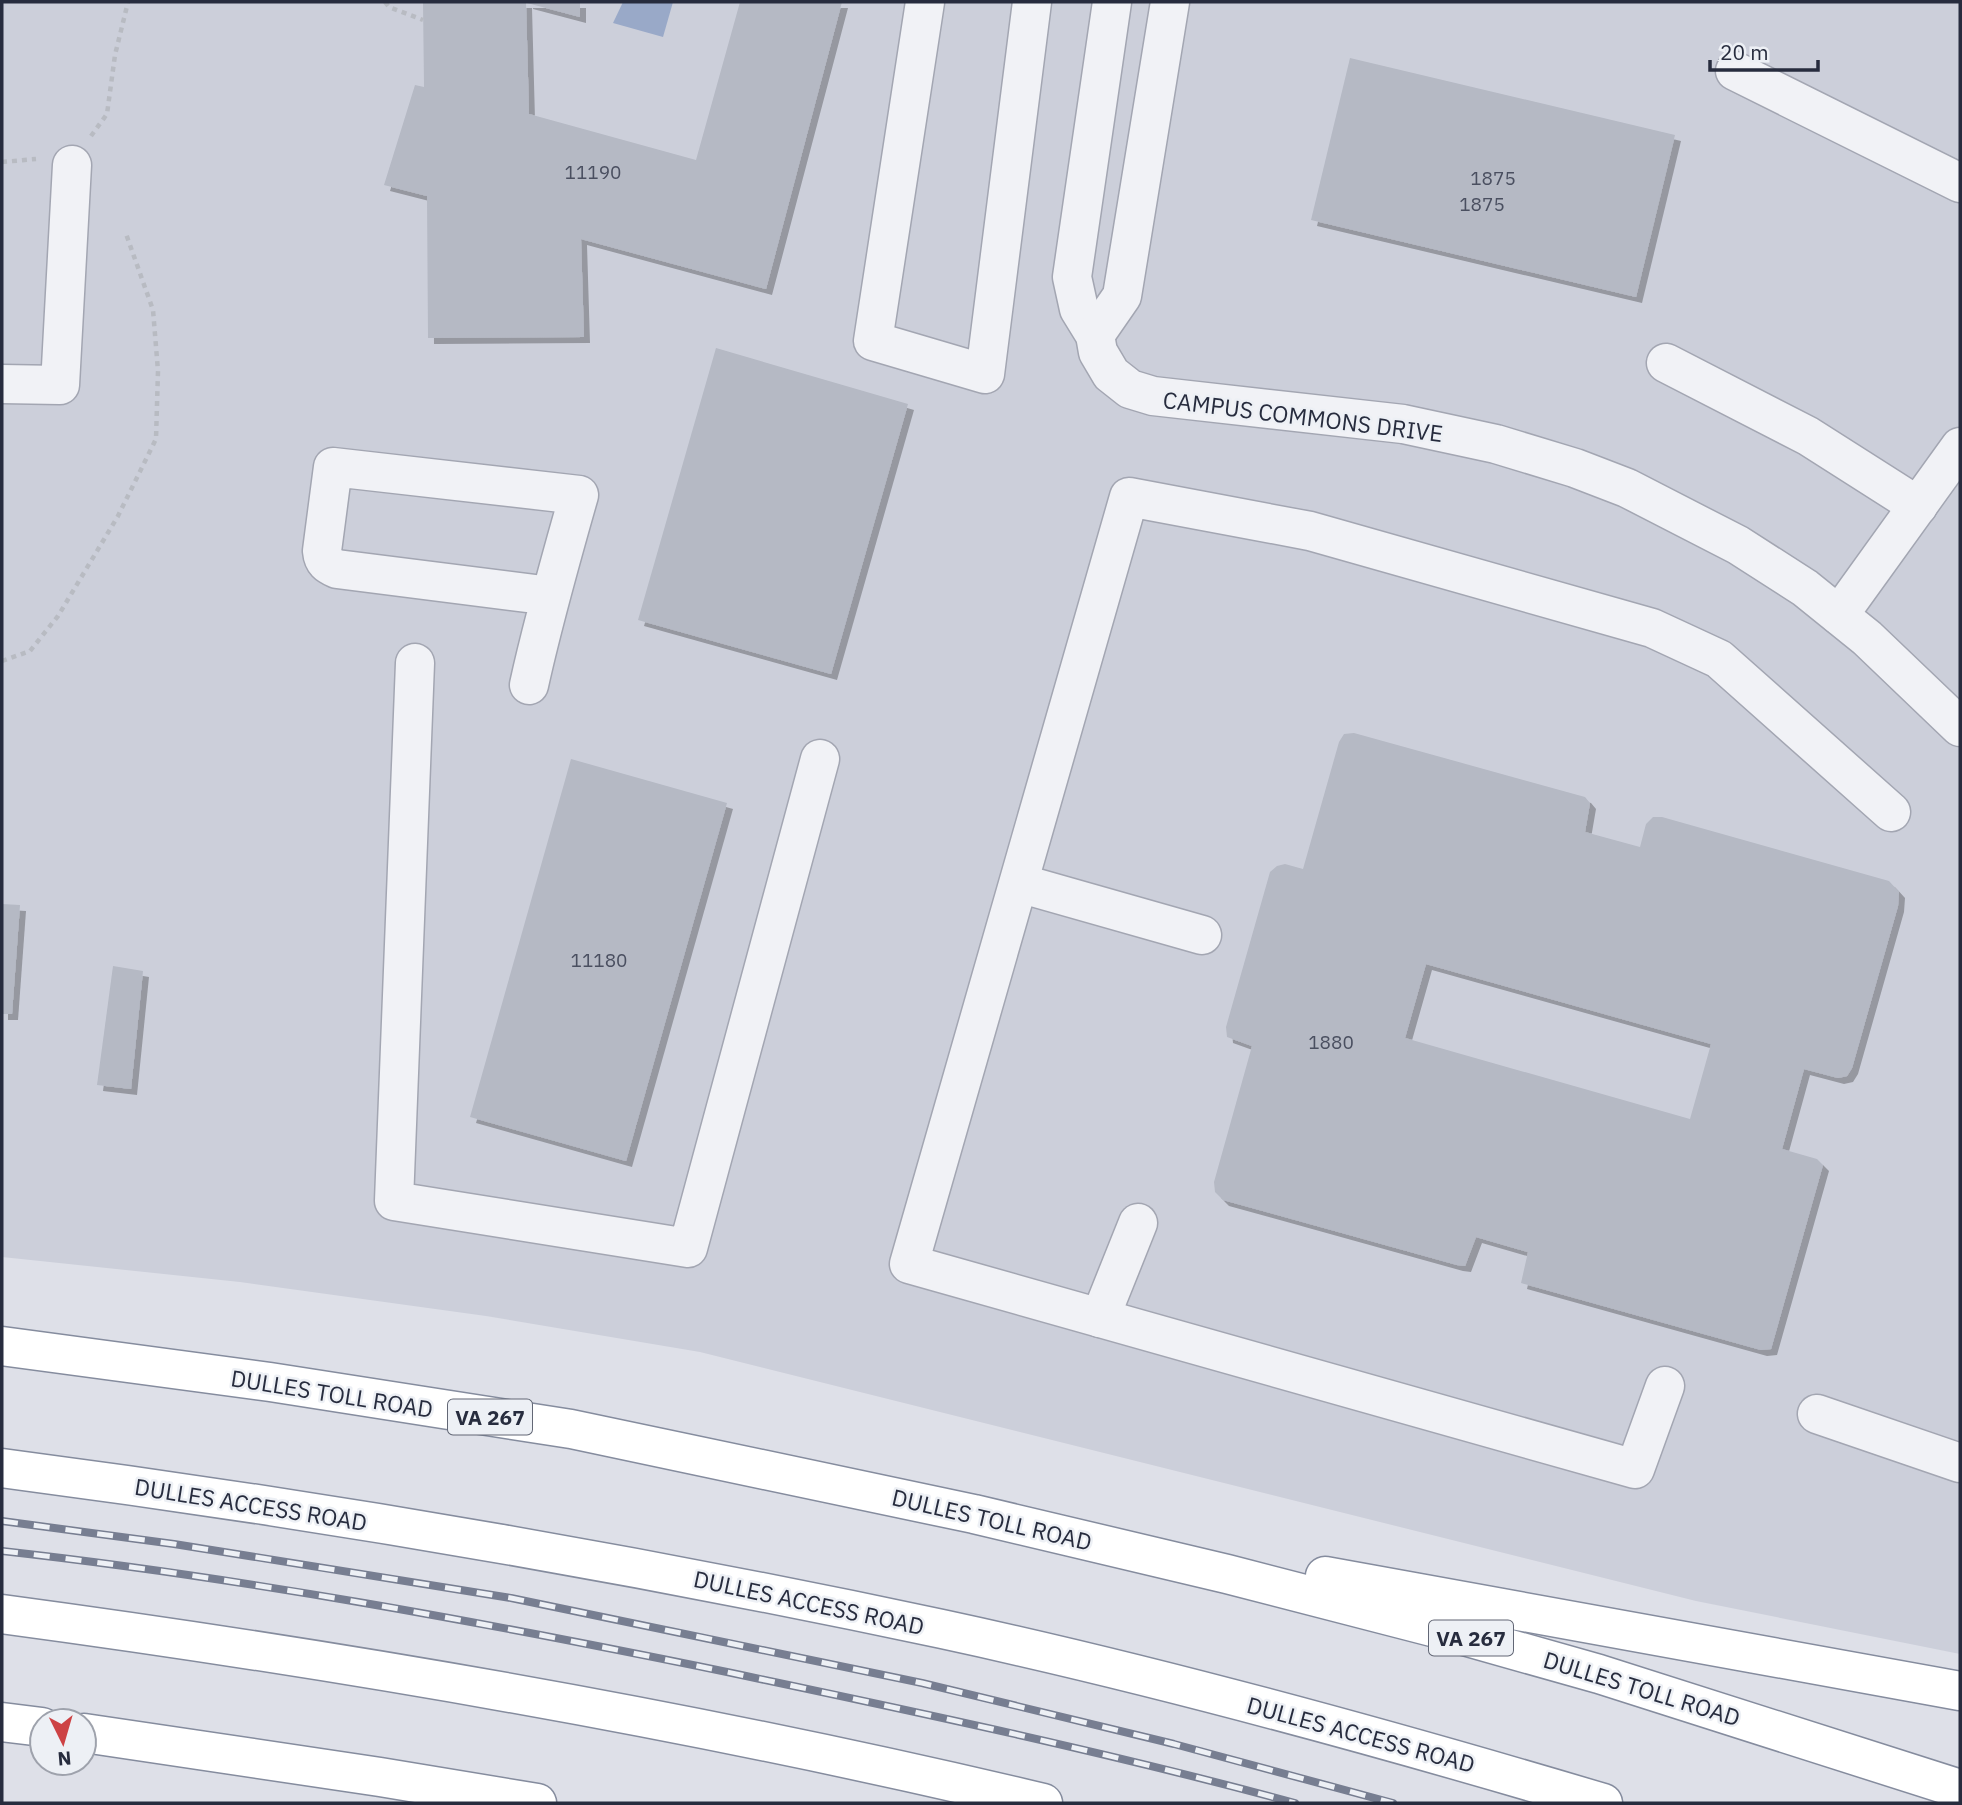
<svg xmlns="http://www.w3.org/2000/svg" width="1962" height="1805" font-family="'IBM Plex Sans',sans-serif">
<defs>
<filter id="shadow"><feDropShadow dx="6" dy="6" stdDeviation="0" flood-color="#0004"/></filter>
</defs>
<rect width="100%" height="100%" fill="#dee0e8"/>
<!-- built -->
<polygon fill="#cccfda" points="2,2 1960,2 1960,1654 1696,1601 700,1352 486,1316 240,1282 2,1257"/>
<!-- water -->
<polygon fill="#99a9c8" points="623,2 673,2 663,37 613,23"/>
<!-- building -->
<g fill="#b5b9c4" fill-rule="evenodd" filter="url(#shadow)">
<polygon points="423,2 526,2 529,114 696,160 740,2 842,2 766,289 581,239 584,337 428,338 427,196 384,185 415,85 424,87"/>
<polygon points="527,2 580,2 580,17 527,3"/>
<polygon points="1350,58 1675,135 1636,297 1311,220"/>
<polygon points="716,348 908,404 831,674 638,620"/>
<path d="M1354,733l231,64 5,6 -5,29 55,15 6,-23 7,-7h9l227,64 10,11 -1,14 -46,162 -5,8 -9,2 -34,-9 -22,80 35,10 6,6 -52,184 -10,1 -240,-67 7,-31 -52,-15 -11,29 -8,-1 -234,-65 -8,-8 -1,-10 38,-136 -25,-9 -1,-10 44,-155 7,-6 8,-2 18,5 36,-127 5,-8zM1426,964l285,80 -21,75 -285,-81z"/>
<polygon points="571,759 727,803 626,1161 470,1117"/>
<polygon points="2,904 20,905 12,1014 2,1014"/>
<polygon points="113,966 143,971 131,1089 97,1085"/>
</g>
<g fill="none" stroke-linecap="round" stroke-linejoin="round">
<!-- minor casing -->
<g stroke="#a3a6b2" stroke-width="41">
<g id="minor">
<polyline points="925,2 873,341 985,374 1032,2"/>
<polyline points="1112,2 1072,277 1079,309 1095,335 1098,352 1111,374 1130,389 1153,396 1403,424 1496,444 1575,468 1627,488 1738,545 1805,588 1867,638 1960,727"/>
<polyline points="1735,71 1960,183"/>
<polyline points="1095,335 1122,296 1170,2"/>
<polyline points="1666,363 1808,436 1918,506"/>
<polyline points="2,384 60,385 72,165"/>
<polyline points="1839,615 1960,447"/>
<polyline points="415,663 394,1201 688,1248 820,759"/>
<path d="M529,685c14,-64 32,-127 50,-190l-246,-28 -11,84c1,11 6,14 15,18l214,27"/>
<polyline points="1019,883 1202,935"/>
<polyline points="1100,1318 1138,1223"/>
<polyline points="1665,1386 1635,1469 909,1264 1129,497 1310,531 1652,628 1719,659 1891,812"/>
<polyline points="1817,1414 1960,1463"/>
</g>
</g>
<!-- highway casing -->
<g stroke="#858c9e" stroke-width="41">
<g id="highway">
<polyline points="2,1346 270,1382 571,1429 974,1514 1227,1574 1436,1628 1599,1674 1960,1789"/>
<path d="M2,1468c315,41 629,95 940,161 223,48 443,109 661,174"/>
<polyline points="1325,1576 1960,1691"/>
<path d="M2,1614c350,47 697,107 1041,189"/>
<polyline points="2,1722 42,1727"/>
<polyline points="84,1733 380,1777 537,1803"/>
</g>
</g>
<!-- path -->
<g stroke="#b8bbc2" stroke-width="4.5" stroke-dasharray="5 5" stroke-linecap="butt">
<polyline points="385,2 389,7 423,20"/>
<polyline points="91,136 107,114 115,55 128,2"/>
<polyline points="2,162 36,159"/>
<polyline points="2,661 30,651 58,616 118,516 156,439 158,371 153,310 125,231"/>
</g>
<!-- minor -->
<use href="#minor" stroke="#f1f2f6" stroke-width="38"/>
<!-- highway -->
<use href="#highway" stroke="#fff" stroke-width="38"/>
<!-- rail casing -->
<g stroke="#777e91" stroke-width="8">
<g id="rail">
<polyline points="2,1521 174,1544 511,1598 922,1683 1174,1744 1393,1803"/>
<path d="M2,1551c243,27 485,72 725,121 190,40 380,80 568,131"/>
</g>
</g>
<!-- rail -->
<use href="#rail" stroke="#edf0f5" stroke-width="5" stroke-dasharray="16" stroke-linecap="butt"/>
</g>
<g text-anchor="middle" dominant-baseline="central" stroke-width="5" stroke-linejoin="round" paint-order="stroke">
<!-- number labels -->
<g font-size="19" fill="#4a4f60">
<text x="593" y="172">11190</text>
<text x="1493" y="178">1875</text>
<text x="1482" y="204">1875</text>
<text x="599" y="960">11180</text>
<text x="1331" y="1042">1880</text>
</g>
<!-- shield labels -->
<g fill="#edf0f5" stroke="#626775" stroke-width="2">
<rect x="448" y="1399.5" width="84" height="35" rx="5"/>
<rect x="1429" y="1620.5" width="84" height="35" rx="5"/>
</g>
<g font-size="21" font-weight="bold" fill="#272c3e">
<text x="490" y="1417">VA 267</text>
<text x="1471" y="1638">VA 267</text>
</g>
<!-- street labels -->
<g font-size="23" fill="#272c3e" stroke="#edf0f5">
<text transform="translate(1303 416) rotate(7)">CAMPUS COMMONS DRIVE</text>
<text transform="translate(332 1393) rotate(9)">DULLES TOLL ROAD</text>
<text transform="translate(251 1504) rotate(9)">DULLES ACCESS ROAD</text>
<text transform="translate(992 1519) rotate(13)">DULLES TOLL ROAD</text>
<text transform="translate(809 1602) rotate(12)">DULLES ACCESS ROAD</text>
<text transform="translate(1642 1688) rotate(17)">DULLES TOLL ROAD</text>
<text transform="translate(1361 1734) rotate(15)">DULLES ACCESS ROAD</text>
</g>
</g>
<!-- border -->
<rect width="1962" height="1805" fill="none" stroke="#272c3e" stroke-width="7"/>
<!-- north arrow -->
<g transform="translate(63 1742) rotate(175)"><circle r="33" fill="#edf0f5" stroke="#9ea2ac" stroke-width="2"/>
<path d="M0-5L12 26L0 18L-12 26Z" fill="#cd4244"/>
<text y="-10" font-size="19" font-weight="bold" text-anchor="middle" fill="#272c3e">N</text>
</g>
<!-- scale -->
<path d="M1710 60v10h108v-10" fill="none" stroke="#272c3e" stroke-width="3.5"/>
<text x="1720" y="60" font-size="21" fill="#272c3e" stroke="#edf0f5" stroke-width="5" paint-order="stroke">20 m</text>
</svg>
